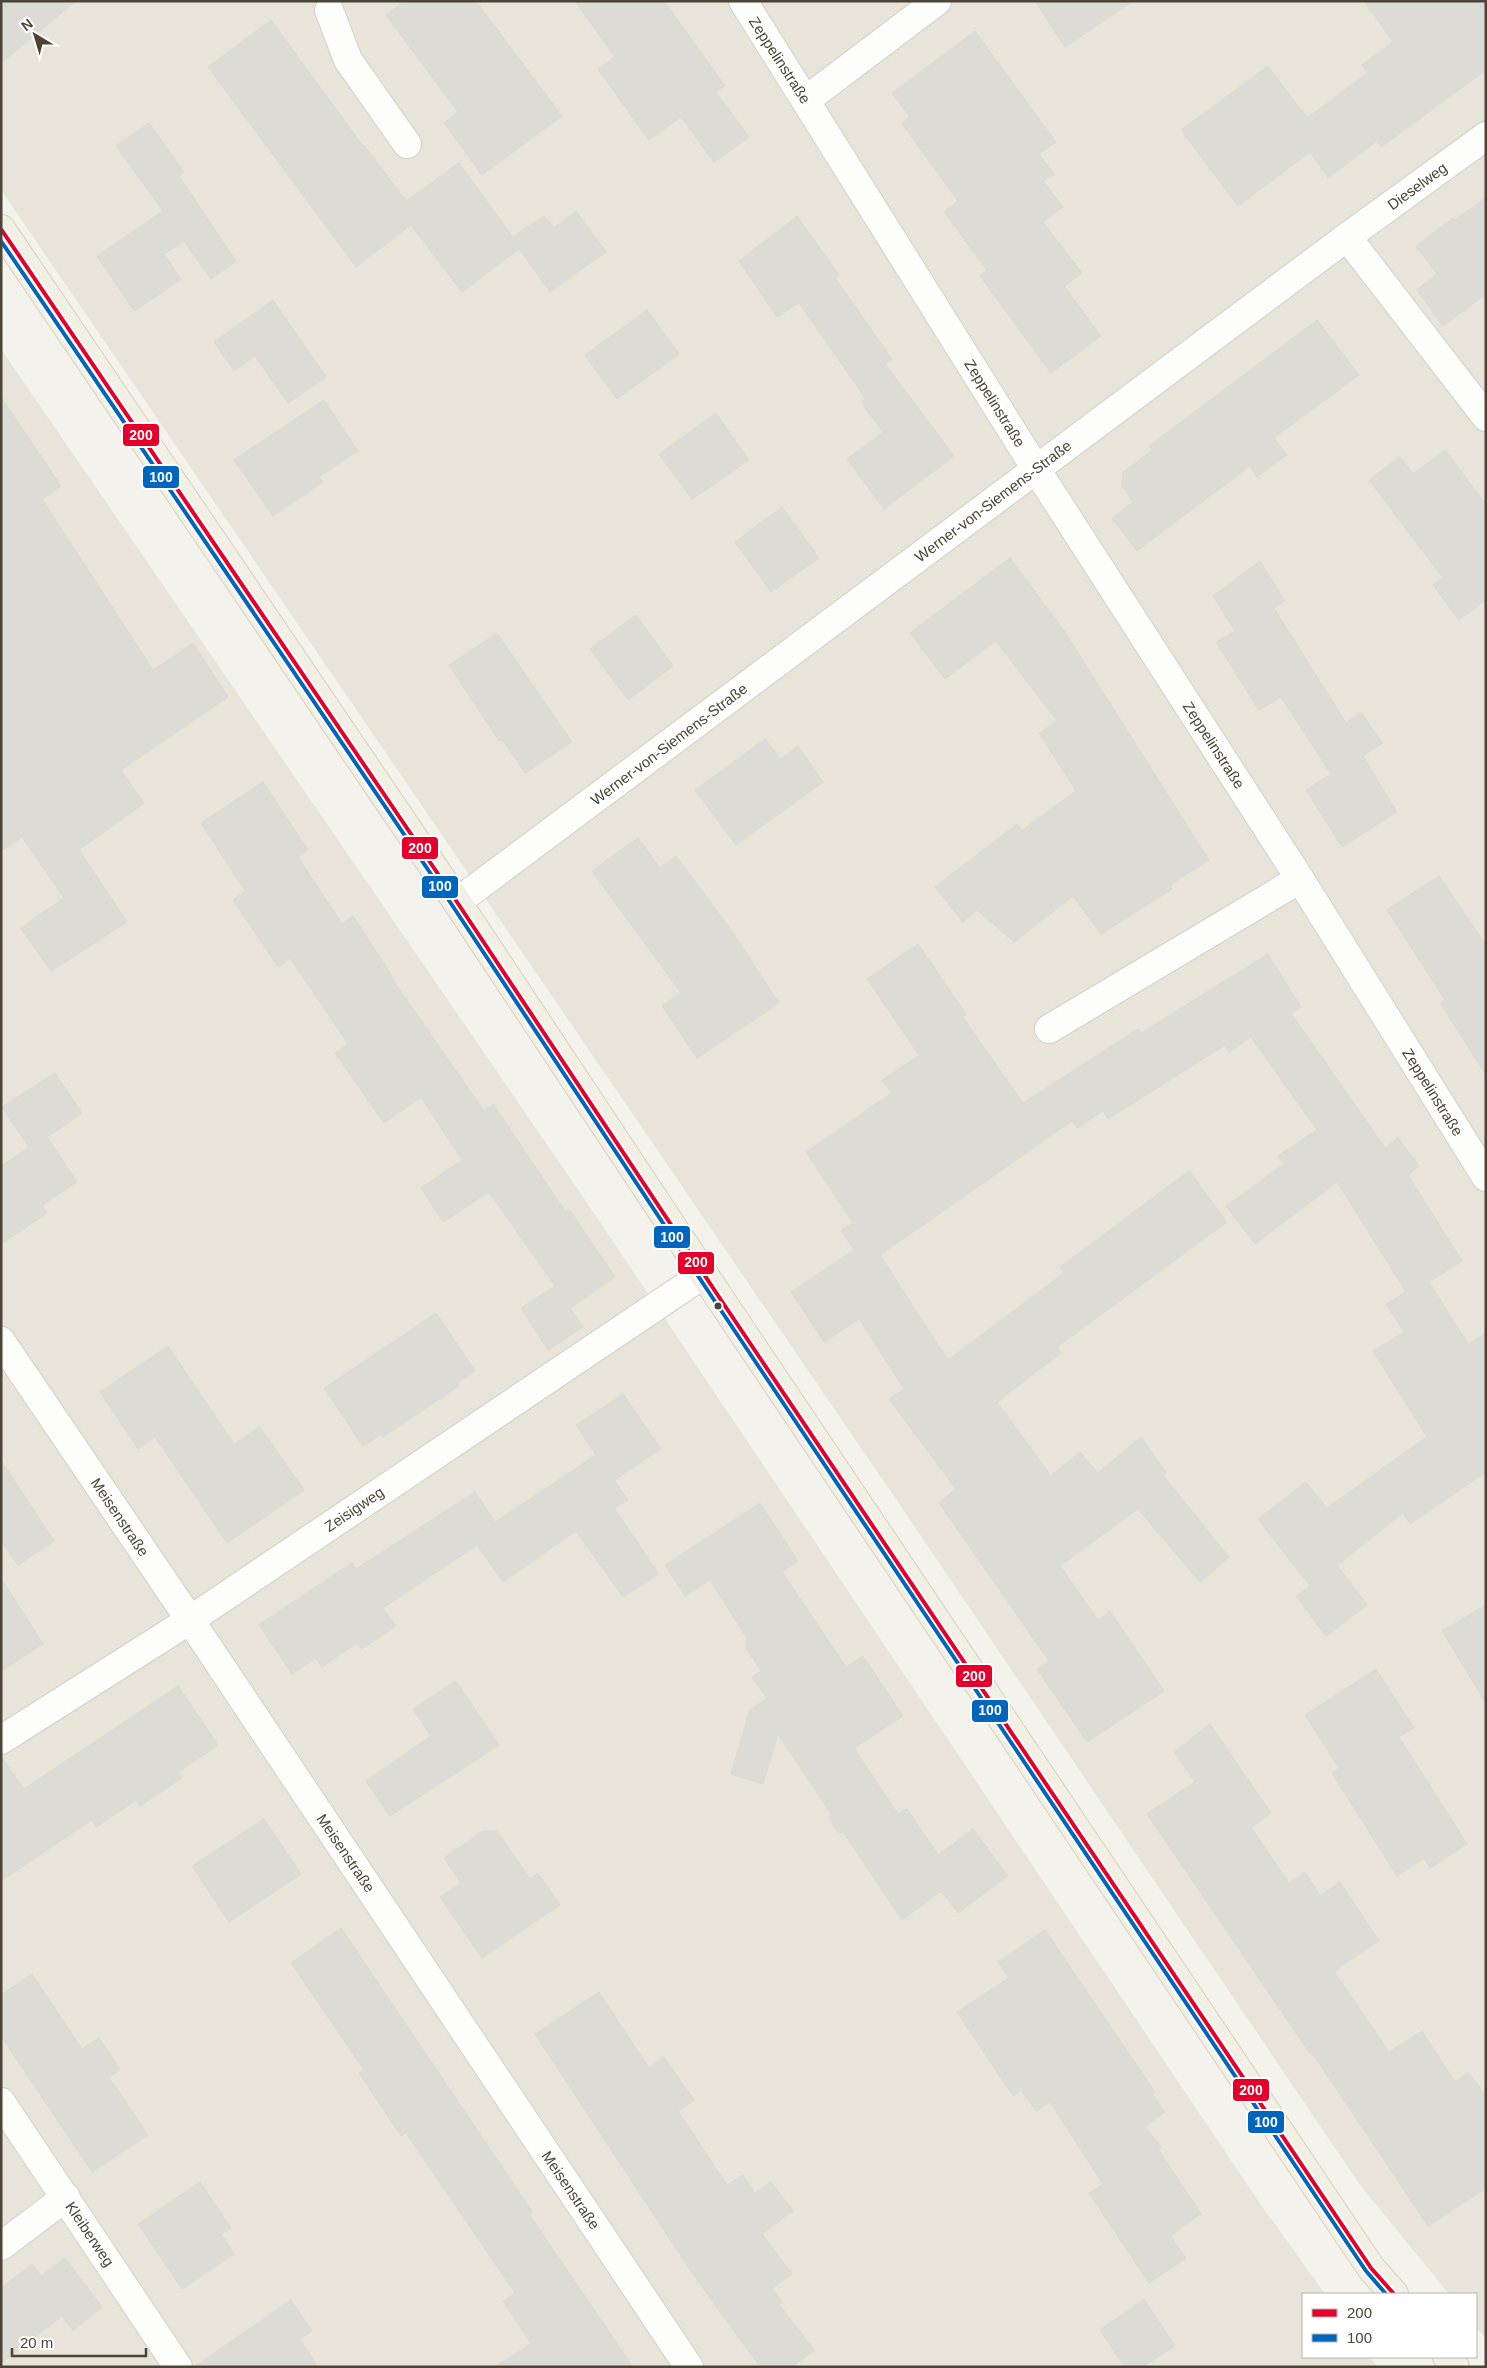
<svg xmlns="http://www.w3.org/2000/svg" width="1487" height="2368" font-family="Helvetica,sans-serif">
<rect width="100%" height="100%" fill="#f3f2ec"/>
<!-- residential -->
<g fill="#e8e4d9">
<polygon points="1,1 1486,1 1486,2339 1476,2327 1476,2294 1449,2294 1360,2185 902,1508 1,190"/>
<polygon points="1,349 581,1194 1257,2199 1325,2294 1303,2294 1303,2357 1370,2357 1377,2367 1,2367"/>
</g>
<!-- building -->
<g fill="#dddbd5" stroke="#dcd9d2">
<polygon points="1,1 76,1 1,63"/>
<polygon points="405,1 476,1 562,116 482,175 444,123 458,112 386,15"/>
<polygon points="575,1 664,1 725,86 716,92 749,137 714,162 681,117 649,140 598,69 615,57"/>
<polygon points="1035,1 1133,1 1065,47"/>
<polygon points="1364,1 1486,1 1486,70 1381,147 1377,141 1328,178 1310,152 1238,206 1181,130 1268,66 1307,118 1368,73 1362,65 1393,42"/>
<polygon points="271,20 363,146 364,145 406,201 459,163 513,237 544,216 554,228 576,211 606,252 550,292 519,249 462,292 411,225 356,267 208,67"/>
<polygon points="975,31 1056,142 1039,154 1054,174 1043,181 1063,207 1043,222 1082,273 1064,286 1101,336 1051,373 980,276 987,270 944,212 958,201 902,124 910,117 892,93"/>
<polygon points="149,123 184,172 179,176 236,261 211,279 184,241 164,254 181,279 134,311 97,256 163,211 116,146"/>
<polygon points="1486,198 1486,294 1443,326 1417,290 1437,274 1416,246 1453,218 1455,220"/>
<polygon points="797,216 839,275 835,278 892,359 885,364 954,456 884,509 847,459 883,432 861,402 866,399 799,303 777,317 739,261"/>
<polygon points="273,300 326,377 288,403 255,356 234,371 214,342"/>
<polygon points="647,310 679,354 617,399 585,355"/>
<polygon points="1317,320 1359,375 1274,438 1287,455 1257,477 1250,466 1137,551 1112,518 1133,502 1122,486 1123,472 1153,450 1149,446"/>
<polygon points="1,397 61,486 42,499 153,670 193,643 228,697 121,770 144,803 79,850 127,922 51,971 21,928 64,898 22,837 1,851"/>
<polygon points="324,400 358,451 319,477 323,482 273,516 234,460"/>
<polygon points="716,413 749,460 692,499 659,454"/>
<polygon points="1445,450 1486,505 1486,600 1459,620 1433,585 1443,578 1369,480 1400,457 1413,474"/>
<polygon points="782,507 819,558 771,592 735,542"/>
<polygon points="1010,558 1065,632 1209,860 1170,885 1172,889 1101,934 1073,896 1014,942 977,910 963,922 935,887 1017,824 1022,830 1076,791 1039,733 1057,721 996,641 945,679 910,633"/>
<polygon points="1260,561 1285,601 1274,608 1346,723 1361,712 1382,743 1363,756 1397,812 1342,847 1306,790 1331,774 1281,697 1259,710 1216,642 1235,631 1213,596"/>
<polygon points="636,615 673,666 628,700 590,649"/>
<polygon points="497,633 572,742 525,773 502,739 499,741 449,665"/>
<polygon points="765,739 780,759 798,746 823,782 736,845 695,790"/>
<polygon points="263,782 308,850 298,857 342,924 353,916 394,979 393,980 484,1111 493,1104 565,1211 569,1209 615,1277 570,1308 583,1327 548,1350 521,1308 555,1286 489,1192 443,1222 421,1188 462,1160 421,1097 384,1123 335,1053 348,1044 313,992 290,958 278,967 233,900 245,891 201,823"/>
<polygon points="638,838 660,868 676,856 732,931 779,1003 697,1058 662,1006 681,993 592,871"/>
<polygon points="1439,876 1486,945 1486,1075 1440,1003 1445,1000 1387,910"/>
<polygon points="918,944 966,1014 962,1016 1023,1103 1138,1029 1141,1033 1268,954 1301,1007 1291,1013 1385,1148 1398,1138 1419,1166 1408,1175 1462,1261 1429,1282 1468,1344 1486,1333 1486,1472 1410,1524 1403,1513 1337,1565 1367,1605 1326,1636 1296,1596 1310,1586 1258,1519 1306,1482 1327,1508 1427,1437 1373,1351 1404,1332 1386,1304 1406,1292 1337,1182 1255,1244 1226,1206 1284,1164 1278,1156 1317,1130 1251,1037 1229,1052 1225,1045 1108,1119 1103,1111 1077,1128 1072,1121 880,1255 948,1360 1064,1273 1060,1267 1189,1171 1227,1222 1057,1347 1061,1353 997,1402 1051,1476 1080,1452 1098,1473 1141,1437 1166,1473 1163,1475 1229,1557 1200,1582 1138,1509 1060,1566 1098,1620 1110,1611 1164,1691 1087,1742 1037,1669 1049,1661 939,1503 956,1489 889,1399 904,1389 859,1319 824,1342 791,1292 854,1250 841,1230 853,1223 806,1152 892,1093 882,1080 919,1055 867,979"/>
<polygon points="55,1073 82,1113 47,1137 77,1182 42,1205 47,1213 1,1244 1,1166 29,1147 2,1107"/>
<polygon points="436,1313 475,1371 457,1383 459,1386 416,1415 383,1437 381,1434 363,1446 324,1388"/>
<polygon points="168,1346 234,1444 260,1427 304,1490 227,1543 155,1437 138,1449 100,1392"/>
<polygon points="623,1394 661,1449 614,1480 628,1500 614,1508 659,1574 623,1597 576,1531 503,1582 477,1545 383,1608 396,1626 362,1649 357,1643 322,1667 316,1658 292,1674 259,1625 352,1563 356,1569 475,1492 495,1522 596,1455 576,1425"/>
<polygon points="1,1460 54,1541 18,1565 1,1541"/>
<polygon points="760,1503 798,1561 782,1572 846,1667 863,1656 903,1716 854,1748 898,1814 907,1809 938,1855 973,1829 1008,1876 958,1913 941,1891 902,1920 844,1833 838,1832 830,1820 831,1814 778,1734 763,1784 731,1774 750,1710 767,1698 752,1677 761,1671 746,1648 747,1638 710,1580 685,1596 665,1565"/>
<polygon points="1,1578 43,1644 1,1671"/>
<polygon points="1486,1605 1486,1703 1442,1631"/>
<polygon points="1376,1669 1414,1728 1399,1737 1467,1844 1430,1868 1424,1858 1397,1876 1332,1773 1339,1768 1305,1715"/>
<polygon points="456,1681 499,1745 390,1816 366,1781 431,1736 413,1709"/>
<polygon points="178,1686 218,1745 178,1772 182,1778 140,1806 136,1800 96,1827 92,1820 1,1881 1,1756 24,1789"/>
<polygon points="1210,1724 1271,1813 1251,1827 1289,1883 1305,1872 1320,1896 1340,1882 1379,1941 1334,1971 1389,2052 1422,2031 1455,2082 1468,2072 1486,2096 1486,2188 1428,2226 1313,2054 1311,2055 1147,1814 1195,1782 1174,1752"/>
<polygon points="264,1819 301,1874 229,1922 192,1866"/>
<polygon points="483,1831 497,1831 530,1879 538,1873 560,1905 482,1958 440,1897 461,1883 444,1858"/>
<polygon points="341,1928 532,2211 529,2214 633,2367 494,2367 531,2344 503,2301 515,2293 406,2133 401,2136 359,2073 364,2070 291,1963"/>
<polygon points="1045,1930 1155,2092 1152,2094 1165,2112 1145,2127 1161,2147 1158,2149 1201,2214 1170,2236 1186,2258 1149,2283 1089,2193 1103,2184 1050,2102 1036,2111 1021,2090 1013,2096 957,2012 1009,1978 998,1962"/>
<polygon points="32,1974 82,2049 99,2038 120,2069 109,2077 148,2135 92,2172 1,2036 1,1995"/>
<polygon points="599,1992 649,2068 664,2057 694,2100 678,2111 727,2185 743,2175 755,2193 771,2182 793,2211 762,2234 792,2274 772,2288 782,2302 779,2304 814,2350 792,2367 760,2367 692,2273 535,2034"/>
<polygon points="200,2182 231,2228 221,2234 234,2254 182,2289 138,2224"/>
<polygon points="65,2258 102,2307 73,2330 62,2316 1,2363 1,2288 32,2264 41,2276"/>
<polygon points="1144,2299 1175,2346 1142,2367 1125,2367 1100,2330"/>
<polygon points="291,2300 312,2331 300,2339 318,2367 194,2367"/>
</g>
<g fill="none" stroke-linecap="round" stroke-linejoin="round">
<!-- minor casing -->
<g stroke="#d1d0ca" stroke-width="30">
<g id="minor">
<polyline points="743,1 1036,469 1300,879 1486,1177"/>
<polyline points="329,10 348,60 407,144"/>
<polyline points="806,100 937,1"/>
<polyline points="1347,237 1486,417"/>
<polyline points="457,902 1347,237 1486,136"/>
<polyline points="1049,1029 1300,879"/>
<polyline points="1,1341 190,1620 689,2367"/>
<polyline points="1,1740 190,1620 704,1274"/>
<polyline points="1,2102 178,2367"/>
<polyline points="1,2246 66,2197"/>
</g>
</g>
<!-- major casing -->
<g stroke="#d8d0b8" stroke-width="30">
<g id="major">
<polyline points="1,229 457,902 721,1300 1371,2268 1394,2294"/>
<polyline points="1447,2357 1455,2367"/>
</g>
</g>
<!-- minor -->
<use href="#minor" stroke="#fdfdfc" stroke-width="28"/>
<!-- major -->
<use href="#major" stroke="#f2efe5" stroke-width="28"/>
<!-- bus-1 casing -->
<g stroke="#fff" stroke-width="8">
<polyline id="bus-1" points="1,229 457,902 721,1300 1371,2268 1394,2294"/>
</g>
<!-- bus-2 casing -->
<g stroke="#fff" stroke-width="8">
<polyline id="bus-2" points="1,241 452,905 716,1303 1366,2271 1386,2294"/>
</g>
<!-- bus-1 -->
<use href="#bus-1" stroke="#e4002b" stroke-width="4"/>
<!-- bus-2 -->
<use href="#bus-2" stroke="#0065bd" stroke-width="4"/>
</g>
<!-- markers -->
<circle fill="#4b4437" stroke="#fff" stroke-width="2" cx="718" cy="1306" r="4.5"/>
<g text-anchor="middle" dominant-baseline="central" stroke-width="4" stroke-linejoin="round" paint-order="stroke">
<!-- street labels -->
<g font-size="15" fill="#4b4437" stroke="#fff">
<text transform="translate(780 60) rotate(57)">Zeppelinstraße</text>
<text transform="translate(1417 186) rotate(-36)">Dieselweg</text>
<text transform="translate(995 403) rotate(58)">Zeppelinstraße</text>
<text transform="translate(993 501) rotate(-37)">Werner-von-Siemens-Straße</text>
<text transform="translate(669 744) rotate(-37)">Werner-von-Siemens-Straße</text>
<text transform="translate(1214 745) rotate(57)">Zeppelinstraße</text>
<text transform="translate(1433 1092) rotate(58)">Zeppelinstraße</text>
<text transform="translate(354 1509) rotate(-34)">Zeisigweg</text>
<text transform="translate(120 1517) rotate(56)">Meisenstraße</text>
<text transform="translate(346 1853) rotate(56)">Meisenstraße</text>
<text transform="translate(571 2190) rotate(56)">Meisenstraße</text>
<text transform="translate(90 2234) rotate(56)">Kleiberweg</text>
</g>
</g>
<g stroke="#fff" stroke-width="2">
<rect x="122" y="423" width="38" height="24" rx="5" fill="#e4002b"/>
<rect x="142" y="465" width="38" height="24" rx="5" fill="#0065bd"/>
<rect x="401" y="836" width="38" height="24" rx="5" fill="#e4002b"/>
<rect x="421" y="875" width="38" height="24" rx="5" fill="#0065bd"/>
<rect x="653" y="1225" width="38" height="24" rx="5" fill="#0065bd"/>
<rect x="677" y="1251" width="38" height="24" rx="5" fill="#e4002b"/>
<rect x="955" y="1664" width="38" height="24" rx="5" fill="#e4002b"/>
<rect x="971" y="1699" width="38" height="24" rx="5" fill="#0065bd"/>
<rect x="1232" y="2078" width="38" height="24" rx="5" fill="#e4002b"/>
<rect x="1247" y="2110" width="38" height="24" rx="5" fill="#0065bd"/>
</g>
<g font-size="14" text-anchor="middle" font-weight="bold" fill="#fff">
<text x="141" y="440">200</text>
<text x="161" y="482">100</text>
<text x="420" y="853">200</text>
<text x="440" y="891">100</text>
<text x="672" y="1242">100</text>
<text x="696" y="1267">200</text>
<text x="974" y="1681">200</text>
<text x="990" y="1715">100</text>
<text x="1251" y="2095">200</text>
<text x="1266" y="2127">100</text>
</g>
<!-- border -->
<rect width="1487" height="2368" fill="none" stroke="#4b4437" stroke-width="5"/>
<!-- legend -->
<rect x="1302" y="2293" width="175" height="65" fill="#ffffff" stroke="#b7b4af"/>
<rect x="1312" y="2309" width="25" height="8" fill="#e4002b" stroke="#b7b4af"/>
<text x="1347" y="2318" font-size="15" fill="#4b4437">200</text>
<rect x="1312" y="2334" width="25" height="8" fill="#0065bd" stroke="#b7b4af"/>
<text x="1347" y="2343" font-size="15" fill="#4b4437">100</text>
<!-- north arrow -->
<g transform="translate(35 35) rotate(322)" stroke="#ffffff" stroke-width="4" paint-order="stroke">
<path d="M0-4L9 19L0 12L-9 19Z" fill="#4b4437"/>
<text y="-8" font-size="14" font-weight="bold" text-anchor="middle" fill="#4b4437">N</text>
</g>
<!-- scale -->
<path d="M12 2348v8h134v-8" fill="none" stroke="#4b4437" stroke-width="2.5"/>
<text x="20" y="2348" font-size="15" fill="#4b4437" stroke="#ffffff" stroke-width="4" paint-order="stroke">20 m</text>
</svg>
